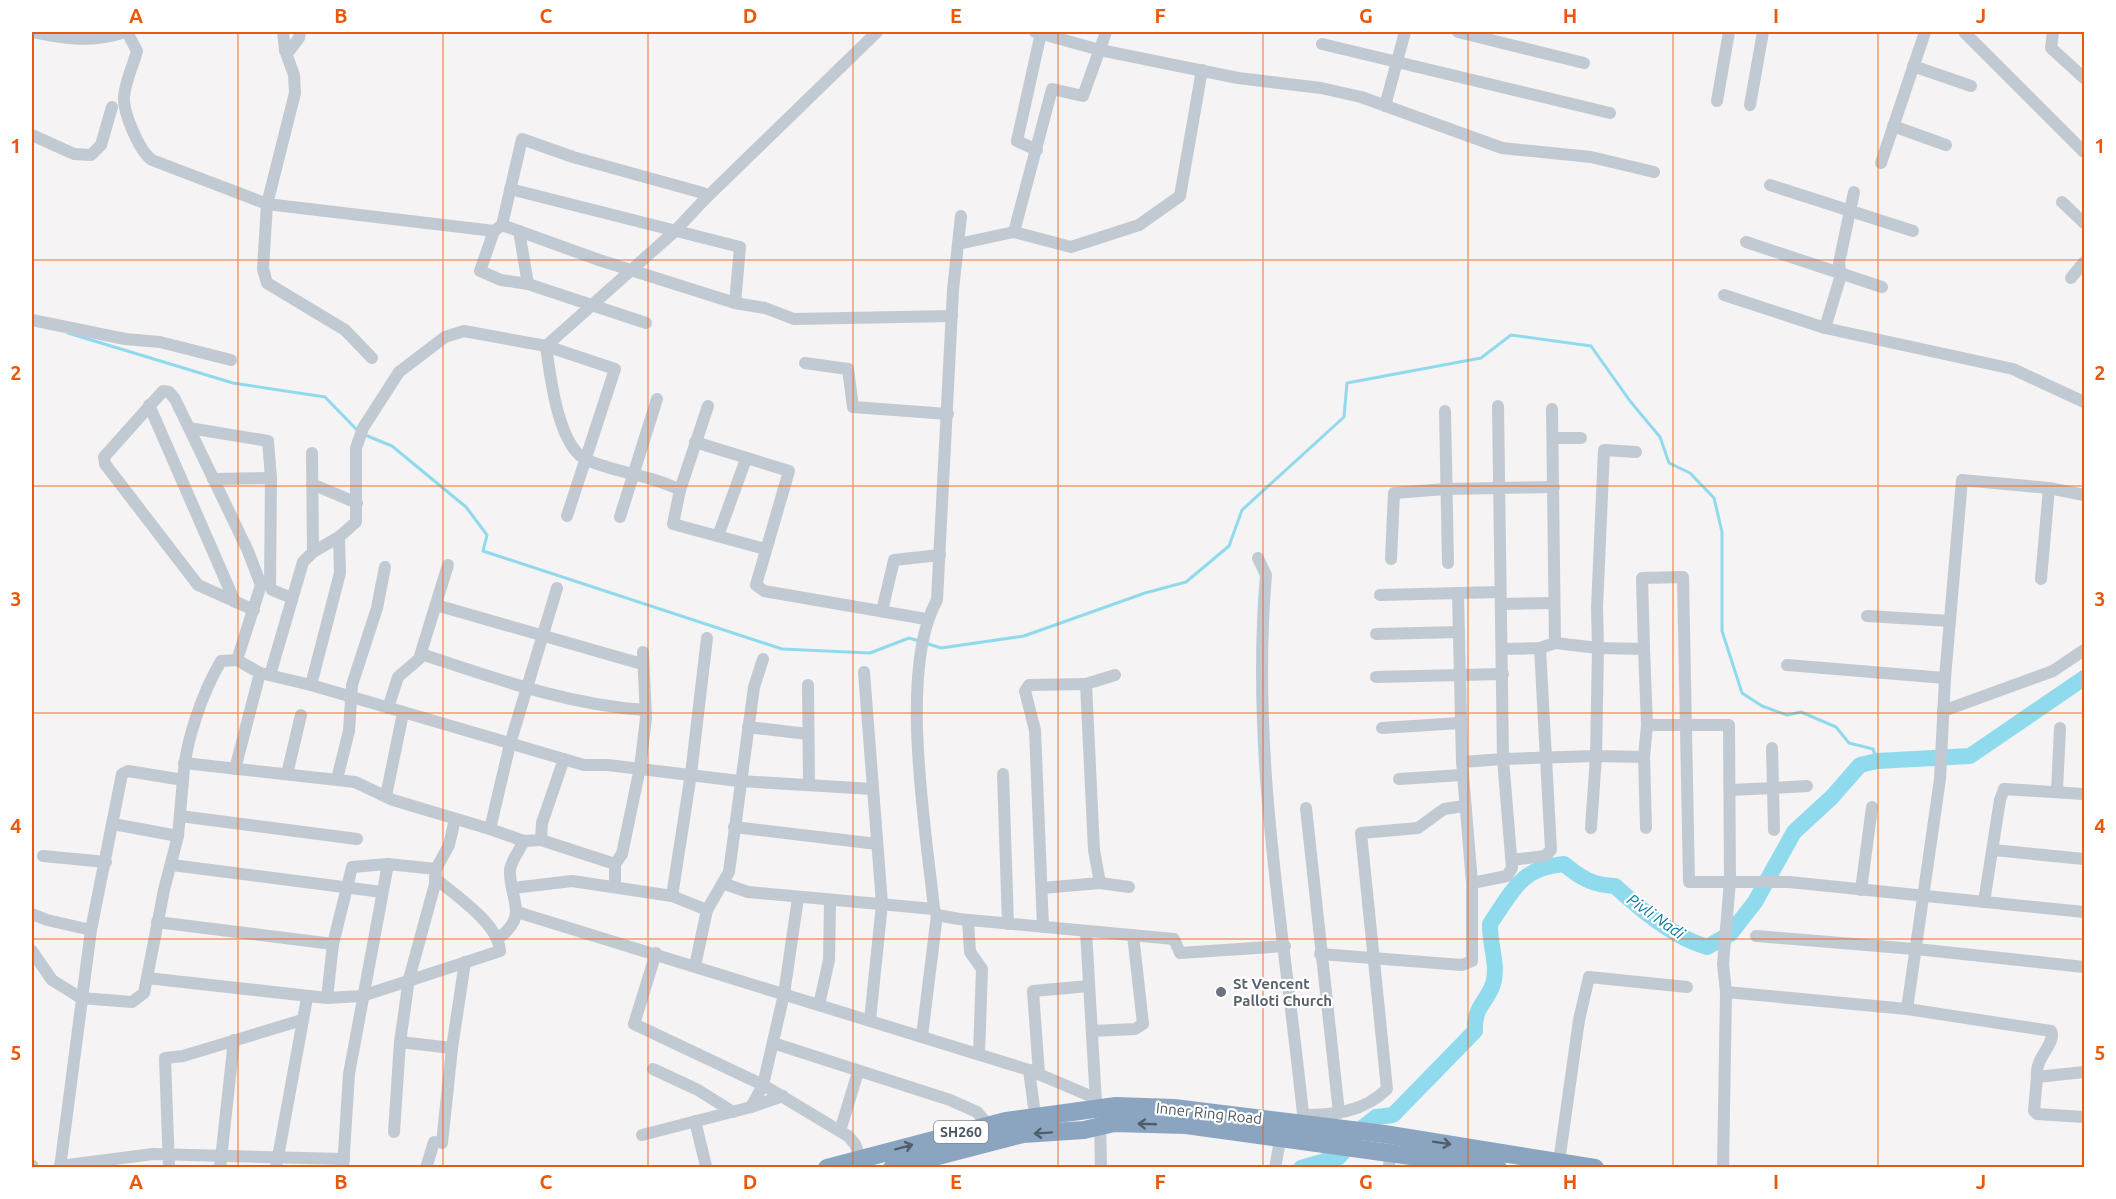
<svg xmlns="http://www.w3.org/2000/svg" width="2116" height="1199" font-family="Ubuntu,sans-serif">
<rect width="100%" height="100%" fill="#f5f3f3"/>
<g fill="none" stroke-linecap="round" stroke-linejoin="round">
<!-- stream -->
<g stroke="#90daee" stroke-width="3">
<polyline points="68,333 233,383 325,397 359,432"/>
<polyline points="365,435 392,446 466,507 487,535 483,551 782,649 870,653 909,638 919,641"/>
<polyline points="925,643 941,648 1024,636 1145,593 1186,582 1229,546 1242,510 1344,417 1347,383 1481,358 1511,335 1591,346 1630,401 1660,437 1669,463 1690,473 1714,498 1722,532 1722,631 1742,693 1762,706 1787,715 1801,712 1836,727 1849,743 1873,749 1877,761"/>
</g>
<!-- river -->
<path stroke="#90daee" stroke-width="16" d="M1301,1168l38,-11 23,-29 14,-11 17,-2 82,-84c-1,-25 11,-27 18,-47 6,-18 -4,-41 -3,-60 22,-32 31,-57 74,-60 17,14 28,21 51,22 25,23 58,51 92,61l23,-13 25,-32 39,-70 38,-35 28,-32 17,-4 93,-5 114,-78"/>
<!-- minor -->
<g stroke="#c1cad2" stroke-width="12">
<path d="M32,32c33,7 60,11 93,0"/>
<path d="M127,32l10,19c-4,15 -12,31 -13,46 -1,15 15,54 28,63l115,44 -4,65 4,14 78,47 27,28"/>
<polyline points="283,32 285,50 290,50 299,38 300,32"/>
<polyline points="1035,32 1100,50 1238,78 1321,88 1361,97 1502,148 1591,157 1654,172"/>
<polyline points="1458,32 1584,63"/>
<polyline points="1964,32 2084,152"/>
<polyline points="2053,32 2051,48 2084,78"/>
<polyline points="1322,44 1610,113"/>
<path d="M285,50l9,25 1,18 -28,111 227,27 8,-6 20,-86 51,18 130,36 1,7 -30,32 -128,114c4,29 12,101 41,114 30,13 64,15 93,30"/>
<polyline points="1913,66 1971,86"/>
<polyline points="1717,101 1729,32"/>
<polyline points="1750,105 1763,32"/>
<polyline points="1385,106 1405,32"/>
<polyline points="1893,126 1946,145"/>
<polyline points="32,135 74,154 91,155 101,145 112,107"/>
<polyline points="1037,150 1017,141 1041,33"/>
<polyline points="1881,163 1925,32"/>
<polyline points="1770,185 1913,231"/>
<polyline points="704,200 877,32"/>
<polyline points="2062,202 2084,223"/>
<polyline points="502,225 599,260 735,303 740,247 510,189"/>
<polyline points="494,231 480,271 501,280 528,284 646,323"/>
<polyline points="519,231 528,284"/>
<polyline points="1014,232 1052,89 1083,96 1106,32"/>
<polyline points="1746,242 1882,287"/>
<polyline points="958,244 1014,232 1071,247 1139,225 1180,196 1202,70"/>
<polyline points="2071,278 2084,262"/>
<polyline points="1724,295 1825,328 2013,369 2084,402"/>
<polyline points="735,303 765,308 794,319 952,316"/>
<polyline points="32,320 125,339 160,342 231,360"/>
<polyline points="1825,328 1841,275 1839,263 1854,192"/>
<polyline points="805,363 848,369 853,407 948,414"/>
<polyline points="149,405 235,602"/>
<polyline points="708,406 680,490 673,524 765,549"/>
<polyline points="1445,411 1448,563"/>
<polyline points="189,428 268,441 271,478 270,586 272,590 292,598"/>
<polyline points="1553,438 1581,438"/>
<polyline points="695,442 789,471 756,585 764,591 926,619"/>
<polyline points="1636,452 1604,450 1597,608 1598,648 1644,649 1647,725 1729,725 1730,881 1723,964 1726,992"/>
<polyline points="312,453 313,552"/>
<polyline points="213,479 271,478"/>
<polyline points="312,484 357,503"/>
<polyline points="620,517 657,399"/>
<polyline points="718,536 746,459"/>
<polyline points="339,537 356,522 356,448 363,428 399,372 445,337 464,331 546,346 615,369 567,516"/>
<path d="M1258,558l8,17c-16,183 20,367 38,549"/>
<polyline points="1391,559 1394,493 1446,489 1554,487"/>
<polyline points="2041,579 2049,488 2084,495"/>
<polyline points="1458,593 1462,762"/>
<polyline points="1380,595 1500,592"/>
<polyline points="1501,604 1553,603"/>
<polyline points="436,605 642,664"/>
<polyline points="882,611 894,560 940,555"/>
<polyline points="1867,616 1950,621"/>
<polyline points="1376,634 1459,632"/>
<polyline points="1555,643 1598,648 1596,756 1644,757 1647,725"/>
<polyline points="1503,649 1540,648 1555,643 1552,409"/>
<polyline points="1644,649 1642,578 1683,577 1689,882 1789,882 2084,912"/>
<path d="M421,654c74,24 146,51 224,56"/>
<polyline points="237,660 260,673 311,685 584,765 608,765 739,781 873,789"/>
<polyline points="1787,665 1945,678"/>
<polyline points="864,672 882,904 870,1020"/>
<polyline points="270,675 303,562 313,552 339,537 340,573 311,685"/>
<polyline points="1376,677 1503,674"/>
<polyline points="808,685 809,785"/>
<polyline points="388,708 398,677 419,659 448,565"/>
<polyline points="1943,711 2053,671 2084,650"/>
<polyline points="748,727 808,734"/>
<polyline points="1382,728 1460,723"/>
<polyline points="1644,757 1646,828"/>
<polyline points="184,763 355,782 393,800 490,829 510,744 557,588"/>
<polyline points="235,769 260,673"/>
<polyline points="287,774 301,715"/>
<polyline points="1003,774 1008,924"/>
<polyline points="337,779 349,731 352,685 377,608 385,567"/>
<polyline points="1399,779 1462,775"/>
<polyline points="1730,790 1773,788 1772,748"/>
<polyline points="2057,791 2060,728"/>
<polyline points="386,796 403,713"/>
<polyline points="1306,808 1339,1113"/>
<polyline points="180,816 357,839"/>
<polyline points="113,824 178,836"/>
<polyline points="734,827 877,844"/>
<polyline points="490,829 524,841 541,840 542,823 564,759"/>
<polyline points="1774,830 1773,788 1807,786"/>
<polyline points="541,840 615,864"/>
<polyline points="1993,850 2084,859"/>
<polyline points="43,856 106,862"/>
<polyline points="1512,860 1545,856 1551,850 1540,648"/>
<polyline points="172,865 382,892"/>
<polyline points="436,869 449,845 455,819"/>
<polyline points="1100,883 1129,887"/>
<polyline points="1472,883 1462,762 1503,759 1498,406"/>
<polyline points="725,884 748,892 934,909 937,915 959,919 1174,939 1180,953 1285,946"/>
<polyline points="615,887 615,864 622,854 640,768 646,718 643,652"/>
<polyline points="513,888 572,881 672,896 707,910"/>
<polyline points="1042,888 1100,883 1094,850 1086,684 1115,675"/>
<polyline points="1861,890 1872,807"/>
<polyline points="672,896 691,774 707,638"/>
<polyline points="798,898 784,994 763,1085 848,1136 855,1144 863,1166"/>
<polyline points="1984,902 2000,800 2004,789 2084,794"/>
<path d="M934,909c-8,-80 -36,-240 3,-309l16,-310 8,-74"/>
<polyline points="517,912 1029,1070 1095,1098"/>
<polyline points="32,914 47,920 91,930"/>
<polyline points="968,920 970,952 982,969 979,1054"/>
<polyline points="157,922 333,944"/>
<polyline points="1043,927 1035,730 1025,691 1029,685 1086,684"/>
<polyline points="1086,931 1096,1103"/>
<polyline points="1756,936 1926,950 2084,967"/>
<path d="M499,938c31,-24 10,-38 11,-68 1,-9 10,-21 14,-29"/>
<polyline points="32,951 52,980 81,998 132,1002 144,993 164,890 178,836 183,780"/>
<polyline points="656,953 634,1024 763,1085 751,1107"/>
<polyline points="1320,954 1462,965 1472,961 1472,883 1507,876 1512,868 1503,759 1596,756 1591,828"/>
<polyline points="695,966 707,910 729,872 754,687 763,659"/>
<path d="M147,978l180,20 35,-2 138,-45c-2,-28 -44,-55 -65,-73"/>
<polyline points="327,998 333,944 352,867 388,864"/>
<polyline points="819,1005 829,960 830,902"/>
<polyline points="1907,1009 1940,779 1945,678 1962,480 2049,488"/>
<polyline points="1092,1031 1135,1029 1143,1024 1133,935"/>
<polyline points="922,1036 937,915"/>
<polyline points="400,1042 452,1048"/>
<polyline points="773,1043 950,1100 977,1112 988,1125"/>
<polyline points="653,1069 698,1090 733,1112"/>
<polyline points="1029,1070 1035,1115"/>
<polyline points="1039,1074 1033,991 1089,986"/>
<polyline points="2037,1077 2034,1111 2037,1114 2084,1117"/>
<path d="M1303,1115c31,0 61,-3 84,-26l-26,-256 57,-5 26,-19 20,-3"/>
<polyline points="1100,1120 1101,1168"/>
<polyline points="695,1121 706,1166"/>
<polyline points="840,1131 858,1072"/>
<polyline points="642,1135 751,1107 783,1096"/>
<polyline points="442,1143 452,1048 465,962"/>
<polyline points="1559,1162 1579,1020 1589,977 1687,987"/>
<polyline points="32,1165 33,1168"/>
<polyline points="60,1166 153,1154 344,1159"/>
<path d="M60,1168l31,-238 31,-156 6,-3 55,9c2,-37 19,-87 38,-119l16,-1 24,-75 -13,-34 -73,-152 -6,-7 -6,-1 -59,66 1,7 93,121 56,25"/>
<polyline points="169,1168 165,1058 183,1056 302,1020"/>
<polyline points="220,1168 234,1040"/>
<polyline points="276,1168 307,998"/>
<polyline points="343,1168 349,1074 388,864 436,869 435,884 409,979 400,1042 394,1132"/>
<polyline points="426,1168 434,1142"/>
<polyline points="1275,1168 1282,1130"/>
<polyline points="1389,1168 1390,1152"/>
<path d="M1723,1168l3,-176 181,17 144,22c6,12 -17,27 -14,46l47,-5"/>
</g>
<!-- highway -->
<g stroke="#8ba5c1" stroke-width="18">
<polyline points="827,1168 1006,1121 1116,1106 1174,1108 1384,1134 1595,1168"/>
<polyline points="892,1168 1023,1134 1084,1130 1114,1123 1186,1125 1498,1168"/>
</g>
</g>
<!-- one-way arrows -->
<defs><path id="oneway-shaft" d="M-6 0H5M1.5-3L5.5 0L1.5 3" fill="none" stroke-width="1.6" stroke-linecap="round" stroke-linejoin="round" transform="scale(1.5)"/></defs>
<g stroke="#505e6b">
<use href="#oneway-shaft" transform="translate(1147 1124) rotate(-178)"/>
<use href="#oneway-shaft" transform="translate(1043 1133) rotate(176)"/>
<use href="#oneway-shaft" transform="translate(1442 1143) rotate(9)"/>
<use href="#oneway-shaft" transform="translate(904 1147) rotate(-15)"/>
</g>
<!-- grid -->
<path fill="none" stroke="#e8590c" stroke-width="1.5" stroke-opacity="0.55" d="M238,32v1136M443,32v1136M648,32v1136M853,32v1136M1058,32v1136M1263,32v1136M1468,32v1136M1673,32v1136M1878,32v1136M32,260h2052M32,486h2052M32,713h2052M32,939h2052"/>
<!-- markers -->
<circle fill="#6b7280" stroke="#fff" stroke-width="2" cx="1221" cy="992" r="6"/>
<g text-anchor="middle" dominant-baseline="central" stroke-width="4.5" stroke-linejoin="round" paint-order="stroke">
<!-- shield labels -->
<rect fill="#fff" stroke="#808990" stroke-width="1.5" x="934" y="1121" width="54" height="22" rx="4.5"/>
<g font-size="14" font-weight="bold" fill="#4a5661">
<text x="961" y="1132">SH260</text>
</g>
<!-- worship labels -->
<g font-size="15" font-weight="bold" fill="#5b616d" stroke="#fff" text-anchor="start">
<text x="1233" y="983">St Vencent<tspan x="1233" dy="17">Palloti Church</tspan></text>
</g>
<!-- street labels -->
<g font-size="15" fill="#4a5661" stroke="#fff">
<text transform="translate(1209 1113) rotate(6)">Inner Ring Road</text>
</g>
<!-- water labels -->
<g font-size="16" font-style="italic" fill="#0c7c9b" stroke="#fff">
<text transform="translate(1656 916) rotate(35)">Pivli Nadi</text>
</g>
</g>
<!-- border -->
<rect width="2116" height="1199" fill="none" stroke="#ffffff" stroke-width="66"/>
<rect x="33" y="33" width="2050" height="1133" fill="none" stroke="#e8590c" stroke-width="2"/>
<g font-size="20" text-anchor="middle" font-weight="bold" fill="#e8590c">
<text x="136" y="23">A</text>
<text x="341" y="23">B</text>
<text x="546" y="23">C</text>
<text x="750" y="23">D</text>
<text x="956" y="23">E</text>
<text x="1160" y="23">F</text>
<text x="1366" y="23">G</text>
<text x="1570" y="23">H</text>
<text x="1776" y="23">I</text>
<text x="1981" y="23">J</text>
<text x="16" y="153">1</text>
<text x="2100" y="153">1</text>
<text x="16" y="380">2</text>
<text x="2100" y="380">2</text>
<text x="16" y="606">3</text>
<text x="2100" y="606">3</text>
<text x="16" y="833">4</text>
<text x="2100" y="833">4</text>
<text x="16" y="1060">5</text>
<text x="2100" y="1060">5</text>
<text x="136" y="1189">A</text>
<text x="341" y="1189">B</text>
<text x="546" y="1189">C</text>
<text x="750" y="1189">D</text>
<text x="956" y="1189">E</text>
<text x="1160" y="1189">F</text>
<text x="1366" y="1189">G</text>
<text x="1570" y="1189">H</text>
<text x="1776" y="1189">I</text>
<text x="1981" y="1189">J</text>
</g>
</svg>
